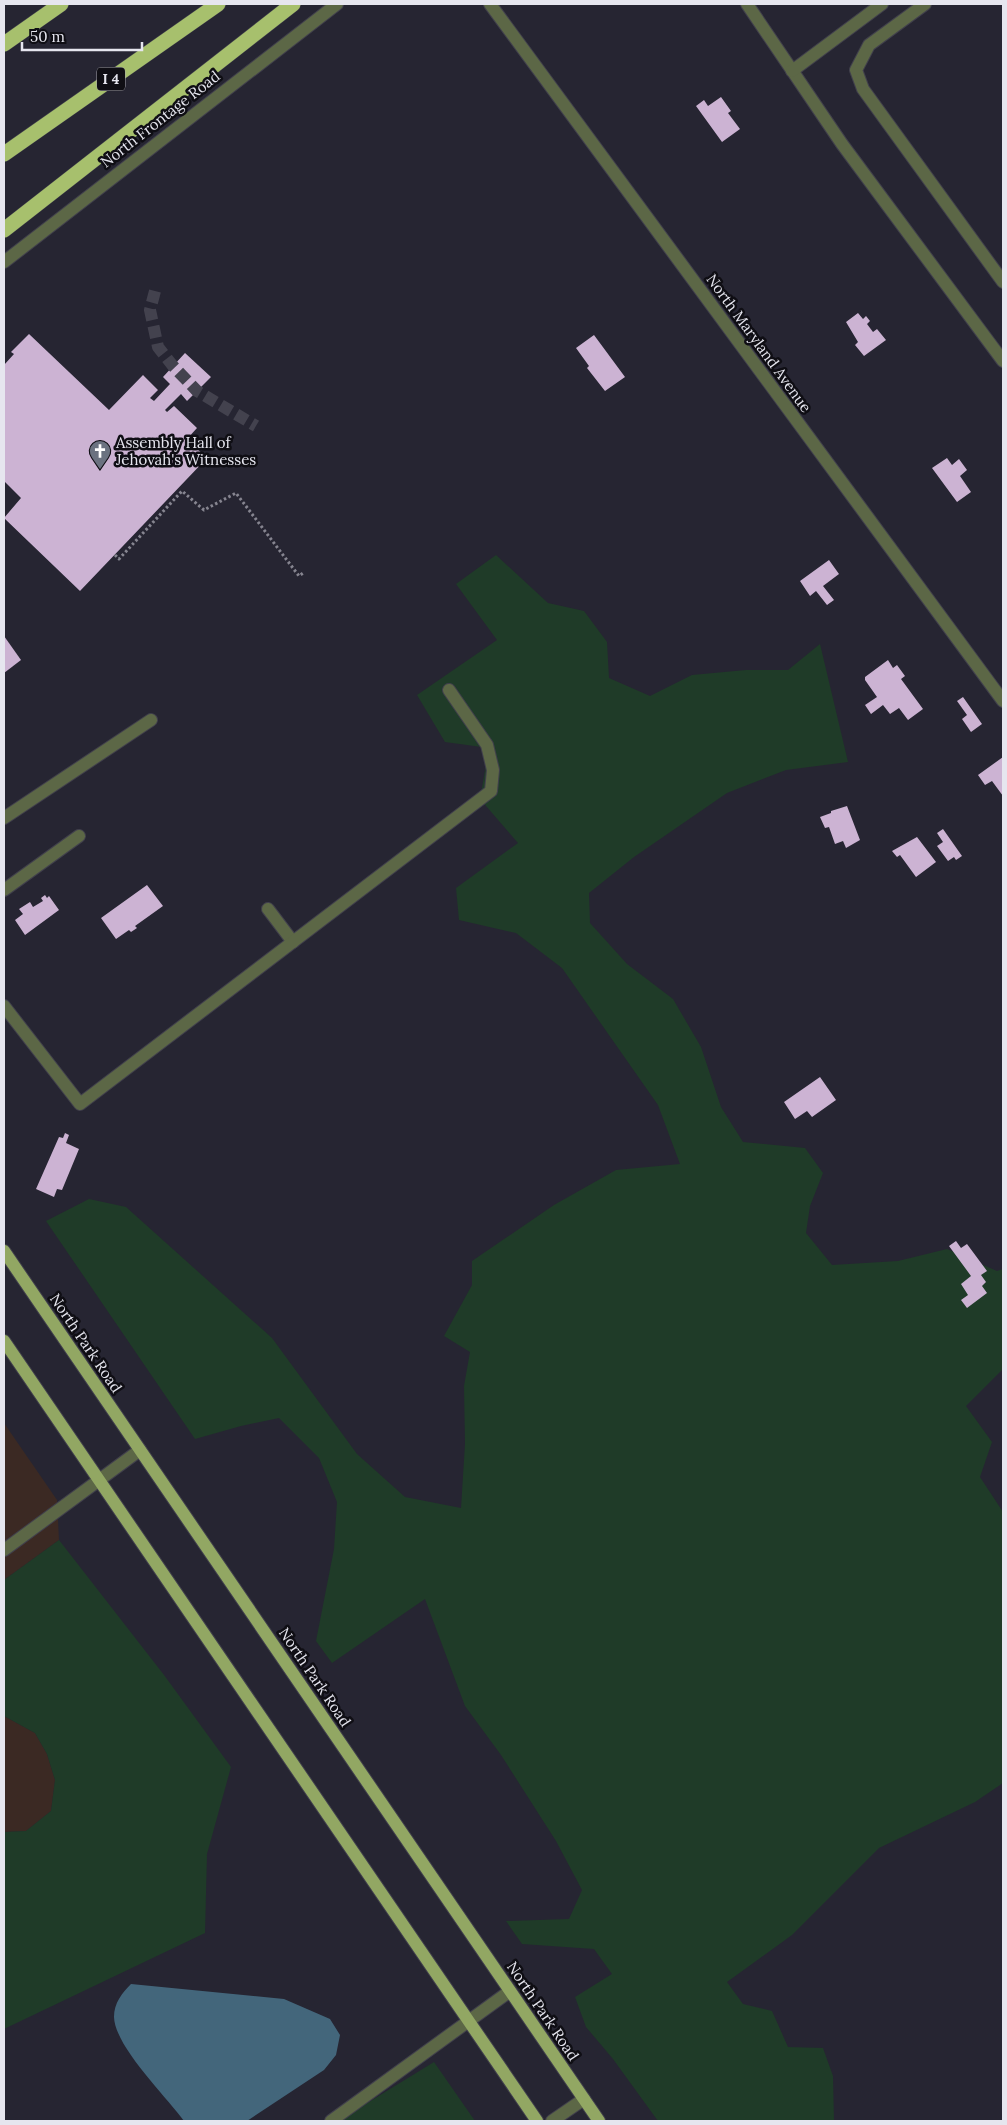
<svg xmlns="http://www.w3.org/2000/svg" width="1007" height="2125" font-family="Lora,serif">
<rect width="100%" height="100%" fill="#262532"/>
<!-- commercial -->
<g fill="#3b2923">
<polygon points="4,1423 57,1500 59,1540 4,1580"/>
<polygon points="4,1716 35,1733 47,1754 55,1780 51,1811 26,1831 4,1832"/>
</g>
<!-- green -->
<g fill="#1f3b28">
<polygon points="496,555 548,603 584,611 607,642 609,678 650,696 692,675 746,670 788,670 820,644 848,762 786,770 727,793 634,857 589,893 590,923 627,964 673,999 701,1047 721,1107 743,1142 805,1148 823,1173 810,1206 806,1233 832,1265 898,1261 947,1249 997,1271 1003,1269 1003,1369 966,1406 992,1442 980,1477 1003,1512 1003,1783 975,1802 879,1848 792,1935 727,1982 743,2004 772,2011 788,2047 823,2048 833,2076 834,2121 658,2121 613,2059 586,2027 575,1997 612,1974 594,1949 522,1944 506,1921 569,1919 582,1890 556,1841 501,1755 465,1706 425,1599 332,1663 316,1641 334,1549 337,1502 319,1458 279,1418 241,1426 195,1439 46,1221 89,1199 126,1207 272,1338 357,1454 405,1497 461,1508 465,1444 464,1386 470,1352 444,1336 472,1285 472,1261 554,1205 616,1170 680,1164 658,1105 562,968 516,933 459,920 456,888 518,843 480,799 489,748 445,742 417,695 497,640 456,584"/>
<polygon points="59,1540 164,1675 231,1767 207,1854 205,1933 4,2029 4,1832 26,1831 51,1811 55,1780 47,1754 35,1733 4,1716 4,1580"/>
<polygon points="434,2062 475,2121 338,2121"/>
</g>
<!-- water -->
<path fill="#43667b" d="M131,1984l153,15 46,20 10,16 -4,20 -12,15 -77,51h-63c-18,-25 -69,-74 -70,-104 0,-14 8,-24 17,-33z"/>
<!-- building -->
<g fill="#ccb3d3">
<polygon points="721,97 731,111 728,113 740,129 722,142 696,106 704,100 708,106"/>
<polygon points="858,313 863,319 866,316 870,321 867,324 873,332 877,329 886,340 864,356 855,345 858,342 846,322"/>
<polygon points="29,334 109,410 143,375 158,390 150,398 154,401 170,384 163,377 185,353 211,377 187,401 181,394 165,410 167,412 174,406 197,428 187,439 207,458 80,591 4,518 21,498 4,481 4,365 14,354 11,352"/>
<polygon points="594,335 625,377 605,391 587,368 589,366 576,348"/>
<polygon points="947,458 952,465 959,459 967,470 960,476 971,492 957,502 932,468"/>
<polygon points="829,560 839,574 823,586 834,600 827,605 816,591 810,596 800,581"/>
<polygon points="4,636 21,660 4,673"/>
<polygon points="888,660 893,668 897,665 905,676 901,679 923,709 908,720 899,708 890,714 883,705 871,714 865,705 877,697 865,680 865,677"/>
<polygon points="963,697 982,724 971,732 962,719 967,715 957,701"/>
<polygon points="1003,757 1003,796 992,781 985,785 978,775"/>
<polygon points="847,806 860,840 846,848 843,841 835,844 829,827 825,828 820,817 831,813 831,811"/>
<polygon points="943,829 962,856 956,860 954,857 948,861 937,846 943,842 937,833"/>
<polygon points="917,837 936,862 916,877 900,855 897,857 892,851"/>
<polygon points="147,885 163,906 135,926 137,928 131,932 129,930 116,939 101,918"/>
<polygon points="45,895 47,898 49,896 59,910 25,935 15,920 23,914 19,909 30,902 33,907 43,901 41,898"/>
<polygon points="820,1077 836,1100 812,1117 807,1111 795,1119 784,1102"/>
<polygon points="65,1133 69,1135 66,1143 79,1149 62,1190 57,1189 54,1197 36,1189 59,1137 63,1138"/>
<polygon points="956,1241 961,1248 967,1244 987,1271 981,1275 986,1282 982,1286 987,1293 967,1308 961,1300 968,1295 961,1284 971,1276 949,1246"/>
</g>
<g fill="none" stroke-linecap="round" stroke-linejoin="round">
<!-- minor-tunnel -->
<polyline stroke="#43424e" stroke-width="12" stroke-dasharray="12 6" stroke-linecap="butt" points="155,291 150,310 158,347 173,366 197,391 256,426"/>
<!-- minor casing -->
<g stroke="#41404c" stroke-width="14">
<g id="minor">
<polyline points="490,4 1003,701"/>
<polyline points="747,4 842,144 1003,361"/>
<polyline points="925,4 869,45 856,70 863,89 1003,282"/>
<polyline points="792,71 882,4"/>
<polyline points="4,262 337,4"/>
<polyline points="4,818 151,720"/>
<polyline points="4,890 79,836"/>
<polyline points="268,909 293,942"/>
<polyline points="4,1006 80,1104 491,791 493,770 487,745 449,690"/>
<polyline points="4,1550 140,1450"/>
<polyline points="331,2121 510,1991"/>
<polyline points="552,2121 584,2099"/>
</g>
</g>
<!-- major casing -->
<g stroke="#41404c" stroke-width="14">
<g id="major">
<polyline points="4,1251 599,2121"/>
<polyline points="4,1341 537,2121"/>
</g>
</g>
<!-- highway casing -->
<g stroke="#41404c" stroke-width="16">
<g id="highway">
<polyline points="4,44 61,4"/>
<polyline points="4,154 218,4"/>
<polyline points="4,230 293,4"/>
</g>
</g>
<!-- path -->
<polyline stroke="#868590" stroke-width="3" stroke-dasharray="2.5 2.5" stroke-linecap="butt" points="115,555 119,559 182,491 204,510 236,493 299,576 303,573"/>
<!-- minor -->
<use href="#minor" stroke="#5c6746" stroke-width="12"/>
<!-- major -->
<use href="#major" stroke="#92a763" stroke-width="12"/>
<!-- highway -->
<use href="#highway" stroke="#a7c06d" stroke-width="15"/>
</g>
<!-- icons -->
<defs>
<g id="church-pin" transform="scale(1.125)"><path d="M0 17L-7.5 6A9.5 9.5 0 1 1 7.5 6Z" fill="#6b7280" stroke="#0f0e14"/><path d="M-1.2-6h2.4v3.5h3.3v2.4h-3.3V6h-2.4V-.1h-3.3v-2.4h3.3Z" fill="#fff"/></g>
</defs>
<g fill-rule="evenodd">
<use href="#church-pin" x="100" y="451"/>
</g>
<g text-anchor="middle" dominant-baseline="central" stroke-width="5" stroke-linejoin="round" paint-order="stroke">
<!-- shield labels -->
<rect fill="#0f0e14" stroke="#a6a5ad" stroke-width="1" x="97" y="67.5" width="28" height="23" rx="4"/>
<g font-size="14" font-weight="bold" fill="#e6e6ef">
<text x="111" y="79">I 4</text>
</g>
<!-- street labels -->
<g font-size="15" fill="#e6e6ef" stroke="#0f0e14">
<text transform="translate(160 119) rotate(-38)">North Frontage Road</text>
<text transform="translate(759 343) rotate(54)">North Maryland Avenue</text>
<text transform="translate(86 1343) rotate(56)">North Park Road</text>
<text transform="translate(315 1677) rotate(56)">North Park Road</text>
<text transform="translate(543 2011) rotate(56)">North Park Road</text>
</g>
<!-- poi labels -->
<g font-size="15" fill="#e6e6ef" stroke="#0f0e14" text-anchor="start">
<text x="116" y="442">Assembly Hall of<tspan x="116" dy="17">Jehovah's Witnesses</tspan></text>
</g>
</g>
<!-- border -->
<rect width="1007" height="2125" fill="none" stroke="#e6e6ef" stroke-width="10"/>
<!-- scale -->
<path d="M22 42v8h120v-8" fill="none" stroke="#e6e6ef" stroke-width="2.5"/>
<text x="30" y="42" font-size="15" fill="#e6e6ef" stroke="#0f0e14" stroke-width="4" paint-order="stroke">50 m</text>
</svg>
